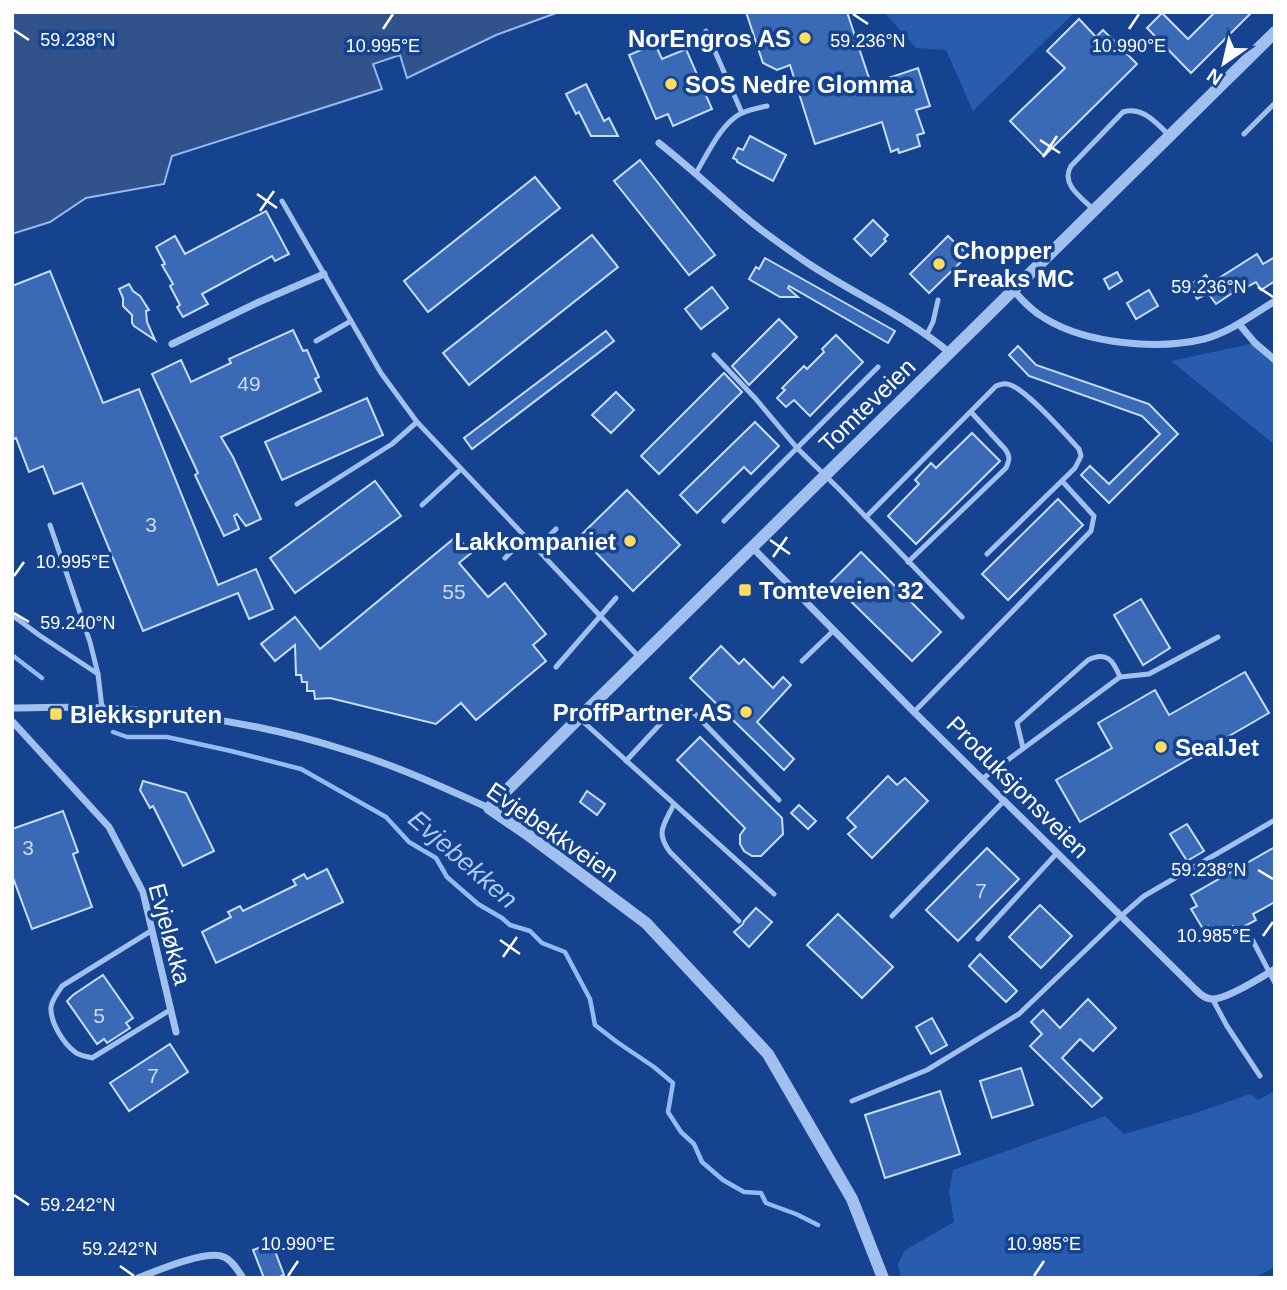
<svg xmlns="http://www.w3.org/2000/svg" width="1287" height="1290" font-family="Arial,sans-serif">
<rect width="100%" height="100%" fill="#15438f"/>
<!-- green -->
<g fill="#285cae">
<polygon points="884,12 1075,12 973,111 946,50 916,48"/>
<polygon points="1255,343 1275,360 1275,445 1171,361"/>
<polygon points="1275,1091 1275,1267 1253,1278 901,1278 898,1264 905,1250 954,1222 949,1192 953,1170 1105,1116 1124,1134 1196,1113 1250,1094 1258,1100"/>
</g>
<!-- water -->
<polygon fill="#31528b" stroke="#94baf3" stroke-width="2" points="12,12 559,12 496,35 407,78 400,55 373,64 382,89 172,156 164,184 86,198 50,222 12,234"/>
<g fill="none" stroke-linecap="round" stroke-linejoin="round">
<!-- stream -->
<g stroke="#94baf3" stroke-width="4.5">
<polyline points="12,655 42,678"/>
<polyline points="113,732 127,737 167,737 231,751 301,769 386,817 409,842 436,858 447,877 478,904 502,918 510,925 530,931 542,943 565,952 590,999 595,1025 617,1042 654,1067 673,1083 668,1112 681,1132 694,1144 702,1162 723,1180 744,1192 761,1193 766,1203 796,1214 818,1225"/>
</g>
</g>
<!-- building -->
<g fill="#3a6ab6" stroke="#c8dcfb" stroke-width="2">
<polygon points="746,12 847,12 871,84 918,68 930,106 916,110 924,133 917,135 920,146 899,153 898,149 891,152 882,122 815,144 790,65 777,70 763,63"/>
<polygon points="1215,12 1252,12 1191,73 1147,28 1162,13 1188,39"/>
<polygon points="1079,19 1096,37 1103,30 1137,64 1044,156 1010,121 1065,68 1047,51"/>
<polygon points="655,44 662,59 686,49 712,109 673,126 668,114 656,119 629,55"/>
<polygon points="586,84 604,121 609,118 618,136 591,136 579,112 576,114 566,94"/>
<polygon points="750,136 786,155 773,181 737,162 737,160 733,158 738,148 743,150"/>
<polygon points="640,160 715,255 689,275 614,181"/>
<polygon points="535,177 560,208 428,312 404,281"/>
<polygon points="266,211 289,254 275,261 272,256 202,294 208,304 183,317 177,307 180,305 170,286 173,284 162,265 165,264 156,247 175,236 185,254"/>
<polygon points="873,220 888,235 884,239 886,241 871,256 854,239"/>
<polygon points="592,235 618,267 469,385 443,353"/>
<polygon points="948,236 968,255 929,293 910,274"/>
<polygon points="1257,254 1263,264 1275,257 1275,281 1261,290 1256,282 1245,288 1243,286 1216,304 1208,293 1197,299 1189,285 1206,275 1211,283"/>
<polygon points="765,258 895,331 888,343 789,286 788,288 798,297 780,297 752,281 749,279 756,267 759,269"/>
<polygon points="50,271 103,403 139,389 218,585 256,569 273,609 249,619 238,593 143,631 82,483 54,494 43,466 29,472 16,438 12,440 12,286"/>
<polygon points="1117,272 1122,281 1109,289 1104,279"/>
<polygon points="129,284 133,291 140,296 149,310 146,311 147,322 155,340 134,326 132,323 132,315 123,306 123,298 119,289"/>
<polygon points="712,287 728,308 701,329 685,309"/>
<polygon points="1149,290 1158,306 1136,319 1127,303"/>
<polygon points="779,319 797,337 749,385 732,366"/>
<polygon points="293,330 303,351 307,350 319,377 315,379 321,391 221,437 233,457 261,519 246,526 237,514 234,516 239,529 224,536 195,475 198,473 152,374 181,360 191,382 231,363 229,359"/>
<polygon points="606,331 614,341 472,449 464,438"/>
<polygon points="836,335 863,362 810,416 794,400 786,407 777,398 785,390 782,388 804,366 807,369 824,352 822,349"/>
<polygon points="1018,346 1036,365 1149,404 1178,434 1109,503 1081,475 1090,466 1109,484 1160,434 1142,416 1029,376 1009,355"/>
<polygon points="724,373 742,392 659,474 641,456"/>
<polygon points="616,392 634,410 611,433 592,415"/>
<polygon points="367,398 383,435 282,480 265,442"/>
<polygon points="755,422 779,446 751,474 744,467 697,513 680,495"/>
<polygon points="972,433 1000,461 916,544 888,516 919,484 915,480 931,463 936,468"/>
<polygon points="375,481 401,516 295,593 270,558"/>
<polygon points="627,490 680,545 633,591 580,536"/>
<polygon points="1058,499 1083,525 1008,600 982,574"/>
<polygon points="457,536 471,553 459,563 488,597 505,583 546,634 533,645 546,661 476,720 461,703 436,724 330,698 315,699 314,691 307,691 307,682 302,682 301,675 296,675 295,645 275,661 261,644 295,617 320,649"/>
<polygon points="861,552 941,632 912,661 831,582"/>
<polygon points="1141,599 1170,648 1143,665 1114,615"/>
<polygon points="721,646 739,664 744,659 773,688 783,677 791,685 757,722 794,759 784,770 690,678"/>
<polygon points="1245,672 1269,713 1080,822 1056,780 1112,748 1098,723 1155,690 1169,715"/>
<polygon points="700,737 782,818 783,834 761,856 752,856 744,851 740,844 740,835 745,828 677,760"/>
<polygon points="888,776 897,785 905,778 928,801 872,858 848,834 856,827 847,818"/>
<polygon points="143,781 186,793 214,851 183,866 153,806 150,808 140,790"/>
<polygon points="587,791 605,804 597,815 580,802"/>
<polygon points="799,805 816,821 808,829 791,813"/>
<polygon points="63,811 78,852 73,854 92,907 32,929 12,875 12,829"/>
<polygon points="1187,824 1204,851 1187,861 1170,834"/>
<polygon points="1275,847 1275,902 1253,914 1256,920 1236,931 1233,926 1215,936 1208,926 1203,929 1191,909 1197,906 1191,895"/>
<polygon points="987,848 1019,879 958,941 926,910"/>
<polygon points="327,869 343,902 216,963 202,932 231,917 228,912 240,906 243,911 296,885 293,880 304,874 307,879"/>
<polygon points="1040,905 1072,936 1041,968 1009,937"/>
<polygon points="756,908 772,922 749,947 734,932 743,924 744,921"/>
<polygon points="838,914 893,967 862,998 807,945"/>
<polygon points="980,954 1017,991 1006,1002 969,966"/>
<polygon points="103,975 133,1018 126,1023 130,1028 107,1043 104,1039 97,1044 67,1001 73,995"/>
<polygon points="1088,999 1116,1028 1093,1051 1080,1039 1062,1058 1102,1098 1092,1107 1030,1046 1042,1034 1031,1022 1043,1010 1060,1028"/>
<polygon points="932,1018 947,1045 931,1054 916,1027"/>
<polygon points="170,1044 188,1072 129,1111 110,1083"/>
<polygon points="1021,1068 1033,1105 992,1118 980,1081"/>
<polygon points="940,1091 960,1154 885,1178 865,1115"/>
<polygon points="272,1243 284,1275 277,1278 264,1278 253,1250"/>
</g>
<g fill="none" stroke-linecap="round" stroke-linejoin="round">
<!-- service -->
<g stroke="#a1c0f0" stroke-width="5">
<polyline points="706,31 742,113"/>
<polyline points="1244,134 1275,103"/>
<path d="M696,173c11,-18 25,-49 44,-59 8,-4 18,-6 27,-8"/>
<polyline points="282,201 381,373 417,422 640,658"/>
<path d="M1094,210c-12,-12 -34,-26 -23,-44l52,-54c20,-6 33,11 46,23"/>
<polyline points="927,334 933,322 938,300"/>
<polyline points="316,341 351,321"/>
<polyline points="714,355 755,398 797,448 839,489 962,617"/>
<polyline points="297,504 392,444 417,422"/>
<polyline points="422,505 461,469"/>
<path d="M866,517l130,-131c5,-2 7,-3 11,-2 17,2 59,51 72,65l2,7 -6,12 -88,86"/>
<polyline points="724,521 878,367"/>
<polyline points="50,525 90,642 98,674 102,708"/>
<polyline points="536,549 556,529"/>
<polyline points="505,558 526,537"/>
<path d="M908,562l98,-94c4,-9 4,-12 -1,-19l-34,-37"/>
<polyline points="12,615 39,635 98,674"/>
<polyline points="802,661 834,630"/>
<polyline points="556,667 616,598"/>
<polyline points="914,712 1091,531 1094,516 1062,481"/>
<polyline points="579,718 774,894"/>
<path d="M1023,748l-6,-25 71,-63c19,-9 25,0 32,17"/>
<path d="M626,761l48,-52c8,-4 12,-1 19,3l86,88"/>
<polyline points="982,779 1120,677 1149,674 1218,637"/>
<path d="M674,804c-10,21 -19,28 -4,48l69,69"/>
<polyline points="892,916 1004,801"/>
<path d="M151,931l-89,55c-4,7 -10,13 -11,21 -1,15 12,36 24,45 5,4 11,4 17,6l78,-48"/>
<polyline points="978,939 1057,853"/>
<polyline points="1253,941 1275,983"/>
<polyline points="1213,1000 1227,1026 1260,1076"/>
<polyline points="852,1101 927,1070 1019,1014 1121,916 1144,896 1275,820"/>
</g>
<!-- minor -->
<g stroke="#a1c0f0" stroke-width="7">
<path d="M659,143c29,23 57,49 85,73 21,18 43,33 65,48 47,31 98,53 141,89"/>
<path d="M1014,291c9,10 19,21 32,28 41,25 112,31 158,20 26,-7 48,-24 71,-38"/>
<polyline points="1239,324 1255,343 1275,360"/>
<polyline points="172,344 259,302 324,274"/>
<path d="M752,547l162,165 279,275c5,5 11,12 19,12 14,1 50,-22 63,-30"/>
<path d="M12,708c30,0 61,-2 91,0 82,4 164,17 242,42 50,15 97,37 144,58"/>
<polyline points="12,721 109,827 143,892 176,1032"/>
<path d="M138,1278c18,-7 69,-29 86,-21 8,3 14,14 19,21"/>
</g>
<!-- tertiary -->
<polyline stroke="#a1c0f0" stroke-width="12" points="883,1278 852,1199 768,1054 646,923 527,834 489,808 579,718 1275,32"/>
</g>
<!-- ticks -->
<path fill="none" stroke="#fff" stroke-width="2.5" d="M853,14l15,10M383,29l10,-15M1129,29l10,-15M14,30l15,10M1040,140l20,13M1043,157l14,-21M257,194l20,14M260,211l14,-20M1258,287l15,10M770,540l20,14M773,557l14,-20M14,576l10,-14M14,613l15,9M1258,870l15,9M1263,936l10,-14M500,940l20,14M503,957l14,-20M14,1195l15,10M120,1266l14,10M288,1276l10,-15M1034,1276l10,-15"/>
<!-- markers -->
<g fill="#ffdb60" stroke="#15438f" stroke-width="2.5">
<circle cx="805" cy="38" r="7"/>
<circle cx="671" cy="84" r="7"/>
<circle cx="939" cy="264" r="7"/>
<circle cx="630" cy="541" r="7"/>
<rect x="738" y="583" width="14" height="14" rx="3.5"/>
<circle cx="746" cy="712" r="7"/>
<rect x="49" y="707" width="14" height="14" rx="3.5"/>
<circle cx="1161" cy="747" r="7"/>
</g>
<g text-anchor="middle" dominant-baseline="central" stroke-width="7" stroke-linejoin="round" paint-order="stroke">
<!-- number labels -->
<g font-size="21" fill="#cedaed">
<text x="249" y="383">49</text>
<text x="151" y="524">3</text>
<text x="454" y="591">55</text>
<text x="28" y="847">3</text>
<text x="981" y="890">7</text>
<text x="99" y="1015">5</text>
<text x="153" y="1075">7</text>
</g>
<!-- poi labels -->
<g font-size="24" font-weight="bold" fill="#fff" stroke="#15438f" text-anchor="start">
<text x="791" y="38" text-anchor="end">NorEngros AS</text>
<text x="685" y="84">SOS Nedre Glomma</text>
<text x="953" y="250">Chopper<tspan x="953" dy="28">Freaks MC</tspan></text>
<text x="616" y="541" text-anchor="end">Lakkompaniet</text>
<text x="759" y="590">Tomteveien 32</text>
<text x="732" y="712" text-anchor="end">ProffPartner AS</text>
<text x="70" y="714">Blekkspruten</text>
<text x="1175" y="747">SealJet</text>
</g>
<!-- street labels -->
<g font-size="24" fill="#fff" stroke="#15438f">
<text transform="translate(867 405) rotate(-44)">Tomteveien</text>
<text transform="translate(1018 787) rotate(45)">Produksjonsveien</text>
<text transform="translate(553 832) rotate(35)">Evjebekkveien</text>
<text transform="translate(170 934) rotate(75)">Evjeløkka</text>
</g>
<!-- water labels -->
<g font-size="26" font-style="italic" fill="#adcaf7" stroke="#15438f">
<text transform="translate(463 859) rotate(41)">Evjebekken</text>
</g>
</g>
<g font-size="18" text-anchor="middle" fill="#fff" stroke="#15438f" stroke-width="7" stroke-linejoin="round" paint-order="stroke">
<text x="78" y="46">59.238°N</text>
<text x="868" y="47">59.236°N</text>
<text x="383" y="52">10.995°E</text>
<text x="1129" y="52">10.990°E</text>
<text x="1209" y="293">59.236°N</text>
<text x="73" y="568">10.995°E</text>
<text x="78" y="629">59.240°N</text>
<text x="1209" y="876">59.238°N</text>
<text x="1214" y="942">10.985°E</text>
<text x="78" y="1211">59.242°N</text>
<text x="298" y="1250">10.990°E</text>
<text x="1044" y="1250">10.985°E</text>
<text x="120" y="1255">59.242°N</text>
</g>
<!-- border -->
<rect width="1287" height="1290" fill="none" stroke="#ffffff" stroke-width="28"/>
<!-- north arrow -->
<g transform="translate(1224 63) rotate(214)" stroke="#15438f" stroke-width="5" paint-order="stroke">
<path d="M0-5L12 26L0 18L-12 26Z" fill="#ffffff"/>
<text y="-10" font-size="19" font-weight="bold" text-anchor="middle" fill="#ffffff">N</text>
</g>
</svg>
